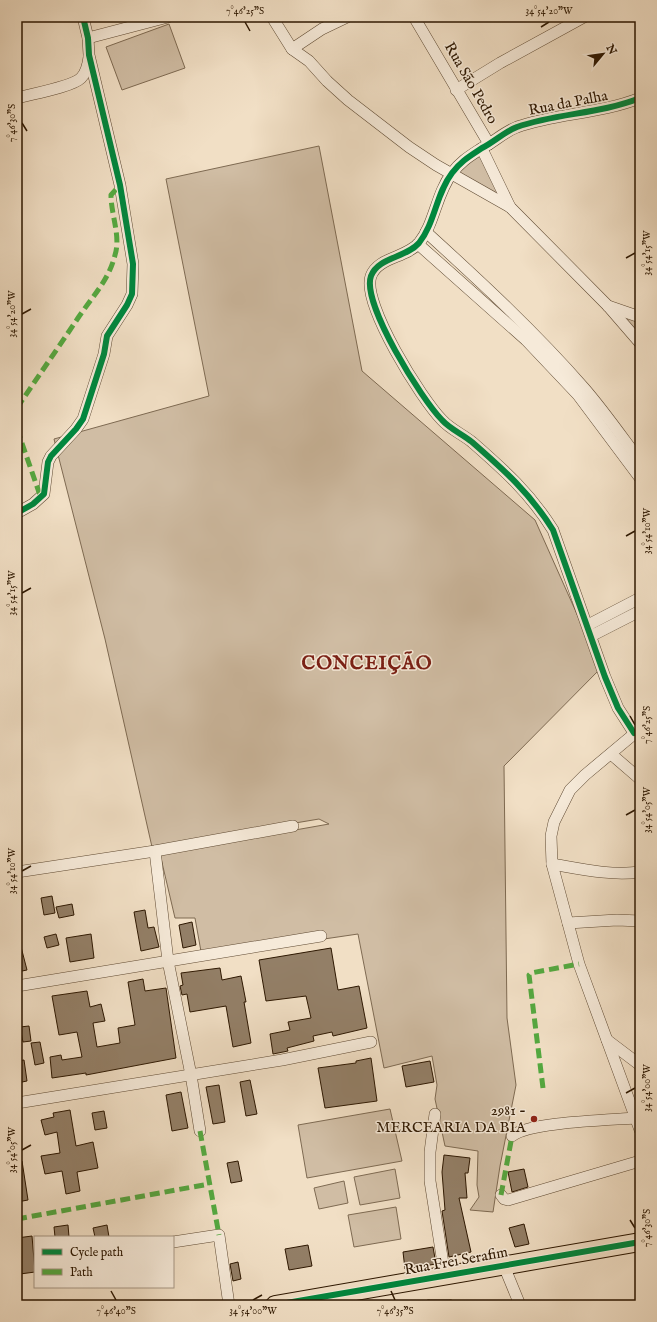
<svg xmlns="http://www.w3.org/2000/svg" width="657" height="1322" font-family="'IM FELL English',serif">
<rect width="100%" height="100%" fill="#f1dfc5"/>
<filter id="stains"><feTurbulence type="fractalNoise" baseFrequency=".005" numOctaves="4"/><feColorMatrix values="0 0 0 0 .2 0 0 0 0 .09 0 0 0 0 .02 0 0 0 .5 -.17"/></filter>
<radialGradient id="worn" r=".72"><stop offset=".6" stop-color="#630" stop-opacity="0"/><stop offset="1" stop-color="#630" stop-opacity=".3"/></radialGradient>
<!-- green -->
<g fill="#d0bda4" stroke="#7e6a52">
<polygon points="169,24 185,68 122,90 106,47"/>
<polygon points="319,146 362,371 535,520 601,668 504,766 507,1018 516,1085 500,1166 493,1212 470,1210 479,1197 477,1185 478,1151 445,1146 435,1099 437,1085 432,1056 384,1068 358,934 202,957 195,918 175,918 160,854 329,824 319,819 152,847 105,639 54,439 209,396 166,179"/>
<polygon points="481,151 504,199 457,174"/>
<polygon points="611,310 640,317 640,342"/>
<polygon points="390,1109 402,1161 307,1178 298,1125"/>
<polygon points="395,1169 400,1198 360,1205 354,1177"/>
<polygon points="344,1181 348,1203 319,1209 314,1188"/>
<polygon points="396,1207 401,1239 354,1247 348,1215"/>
</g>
<!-- building -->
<g fill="#937f67" stroke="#2d1701">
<polygon points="52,896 55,913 44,915 41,898"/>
<polygon points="72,904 74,915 59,918 56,907"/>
<polygon points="145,910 148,928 154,927 159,947 141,951 134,912"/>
<polygon points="192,922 196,945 183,948 179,925"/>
<polygon points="56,934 59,945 47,948 44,937"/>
<polygon points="91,934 94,958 70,962 66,938"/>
<polygon points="20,943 27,970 17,972 17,944"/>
<polygon points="331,948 338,990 359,986 367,1028 333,1036 332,1032 313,1036 314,1041 287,1048 288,1051 273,1054 270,1034 290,1030 288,1022 311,1018 306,996 266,1001 259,960"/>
<polygon points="220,968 222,980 241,976 246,1002 244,1002 251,1043 233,1047 226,1006 190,1012 187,994 182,995 180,986 183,985 181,973"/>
<polygon points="143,979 145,991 166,988 176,1058 86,1075 86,1073 52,1078 50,1057 61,1055 62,1060 82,1057 77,1032 59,1035 52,996 87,991 90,1007 101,1004 105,1021 93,1023 97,1047 120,1043 118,1028 135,1025 128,982"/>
<polygon points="29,1026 31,1041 23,1042 20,1027"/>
<polygon points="40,1042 44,1063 35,1065 31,1043"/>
<polygon points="371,1058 377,1101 325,1108 318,1068 356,1063 356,1061"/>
<polygon points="24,1060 27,1081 17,1083 17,1061"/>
<polygon points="430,1061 434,1082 406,1087 402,1066"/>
<polygon points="250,1080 257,1114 246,1116 240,1082"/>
<polygon points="219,1085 225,1122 213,1124 206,1087"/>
<polygon points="181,1092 188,1128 172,1131 166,1095"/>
<polygon points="70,1110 76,1146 93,1142 98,1168 77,1172 80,1191 66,1194 62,1171 45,1174 41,1156 60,1153 57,1132 45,1135 41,1120 54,1117 53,1113"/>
<polygon points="104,1111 107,1128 95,1130 92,1113"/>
<polygon points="444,1155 470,1158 468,1173 465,1173 467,1198 459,1198 471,1252 449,1257 442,1211 445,1210 442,1172"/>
<polygon points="17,1161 22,1161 28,1200 17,1202"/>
<polygon points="238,1161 242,1181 231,1183 227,1163"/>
<polygon points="524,1169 528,1187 512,1192 508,1172"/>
<polygon points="524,1224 529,1244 515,1247 509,1228"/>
<polygon points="68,1225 69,1237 55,1237 54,1227"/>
<polygon points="107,1225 109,1237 95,1237 93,1228"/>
<polygon points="32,1236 35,1272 20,1274 17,1238"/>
<polygon points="308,1245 312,1266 289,1270 285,1249"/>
<polygon points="433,1247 436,1264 405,1269 403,1252"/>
<polygon points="238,1262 241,1279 233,1281 230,1264"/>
</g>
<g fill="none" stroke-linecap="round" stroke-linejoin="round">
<!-- street casing -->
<g stroke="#5e4932" stroke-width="12">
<g id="street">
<polyline points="272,17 292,49 309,61 327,81 348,100 409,147 436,165 510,207 608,306 640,343"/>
<polyline points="414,17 489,144"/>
<polyline points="88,38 168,17"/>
<polyline points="292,49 322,29 347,17"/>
<polyline points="456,90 500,63 584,17"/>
<path d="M17,98c14,-4 55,-11 64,-20 5,-5 7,-13 8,-21"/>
<polyline points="482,149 510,207"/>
<path d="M426,232c55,50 109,100 158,156 20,23 38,49 56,73"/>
<polyline points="418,244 526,340 578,395 640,478"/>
<polyline points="608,306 640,317"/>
<polyline points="17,513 33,504 44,494 48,462 51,456 76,429 83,419 104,354 107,336 127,305 132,294 133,264 120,185 89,55 88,38 83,17"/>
<polyline points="588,625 640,598"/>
<polyline points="591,636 640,611"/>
<polyline points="640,729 585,775 570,790 554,822 551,836 552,864 579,964 640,1130"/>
<path d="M634,733l-16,-25 -13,-31 -52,-147c-23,-37 -49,-60 -81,-88 -10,-8 -22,-13 -30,-22 -20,-20 -81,-117 -71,-144 7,-19 35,-18 48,-33 16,-20 17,-49 33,-70 9,-12 18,-17 30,-25 12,-6 22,-16 35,-21 40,-14 83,-13 123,-29"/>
<polyline points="611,754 640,779"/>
<polyline points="155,851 168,961 191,1075 200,1131"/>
<path d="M552,864c29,5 59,12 88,8"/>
<polyline points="17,872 155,851 293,826"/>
<polyline points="568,923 617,920 640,921"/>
<polyline points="17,986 321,936"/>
<polyline points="607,1040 640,1065"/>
<polyline points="17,1103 282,1060 371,1042"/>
<polyline points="435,1114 430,1152 430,1181 445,1276"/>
<path d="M512,1136c16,-14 99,-16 123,-18"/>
<polyline points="501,1195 504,1199 508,1200 640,1161"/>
<polyline points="173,1242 219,1235 229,1305"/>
<polyline points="504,1266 520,1305"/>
<polyline points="430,1305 449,1305"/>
</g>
</g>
<!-- primary casing -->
<g stroke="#2d1701" stroke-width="20">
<polyline id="primary" points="275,1305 640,1242"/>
</g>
<!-- street -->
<use href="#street" stroke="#f6ead9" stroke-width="11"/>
<!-- primary -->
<use href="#primary" stroke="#f1dfc5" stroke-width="18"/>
<!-- quiet -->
<g stroke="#54a940" stroke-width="5" stroke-dasharray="10 5" stroke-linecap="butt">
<path d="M17,408c20,-30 41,-60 61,-90 14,-21 31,-38 37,-63 6,-19 -4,-40 -4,-60l9,-10"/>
<polyline points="17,429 41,498"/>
<polyline points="543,1088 529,975 531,973 579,964"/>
<polyline points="200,1131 219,1235"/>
<polyline points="501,1195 512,1136"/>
<polyline points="17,1219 209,1184"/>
</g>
<!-- cycleway casing -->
<g stroke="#f6ead9" stroke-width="8">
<g id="cycleway">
<polyline points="17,513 33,504 44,494 48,462 51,456 76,429 83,419 104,354 107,336 127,305 132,294 133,264 120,185 89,55 88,38 83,17"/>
<path d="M634,733l-16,-25 -13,-31 -52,-147c-23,-37 -49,-60 -81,-88 -10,-8 -22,-13 -30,-22 -20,-20 -81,-117 -71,-144 7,-19 35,-18 48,-33 16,-20 17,-49 33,-70 9,-12 18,-17 30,-25 12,-6 22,-16 35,-21 40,-14 83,-13 123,-29"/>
<polyline points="275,1305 640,1242"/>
</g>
</g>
<!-- cycleway -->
<use href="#cycleway" stroke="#00873e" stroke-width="6"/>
</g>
<!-- ticks -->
<path fill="none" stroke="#2d1701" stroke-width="1.5" d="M245,22l5,9M541,27l8,-5M22,123l5,8M626,258l9,-5M22,314l9,-5M626,536l9,-5M22,593l9,-5M630,716l5,9M626,815l9,-5M22,871l9,-5M626,1093l9,-5M22,1150l9,-5M630,1220l5,8M111,1291l5,9M391,1291l4,9M253,1300l9,-5"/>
<!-- markers -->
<circle fill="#8f2418" stroke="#f6ead9" stroke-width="1.5" cx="534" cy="1119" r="4"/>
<g text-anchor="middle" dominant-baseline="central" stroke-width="3" stroke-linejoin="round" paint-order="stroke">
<!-- street labels -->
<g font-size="15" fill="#2d1701" stroke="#f6ead9">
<text transform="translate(471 83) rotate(60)">Rua São Pedro</text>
<text transform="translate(568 103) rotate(-11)">Rua da Palha</text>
<text transform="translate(456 1261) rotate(-10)">Rua Frei Serafim</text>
</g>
<!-- poi labels -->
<g font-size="15" fill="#2d1701" stroke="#f6ead9" text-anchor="end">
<text x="526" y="1110">2981 -<tspan x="526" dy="17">MERCEARIA DA BIA</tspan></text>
</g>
<!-- district labels -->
<g font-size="19" font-weight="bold" letter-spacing="1" fill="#7a1f14" stroke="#f6ead9">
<text x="367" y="664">CONCEIÇÃO</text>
</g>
</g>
<!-- margin -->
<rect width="657" height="1322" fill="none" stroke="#f1dfc5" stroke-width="44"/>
<!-- legend -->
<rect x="34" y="1236" width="140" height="52" fill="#f6ead9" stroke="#a69683"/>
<rect x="42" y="1249" width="20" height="6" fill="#00873e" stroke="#a69683"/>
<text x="70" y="1256" font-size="12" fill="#2d1701">Cycle path</text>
<rect x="42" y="1269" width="20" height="6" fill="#54a940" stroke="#a69683"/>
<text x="70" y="1276" font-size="12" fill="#2d1701">Path</text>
<!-- north arrow -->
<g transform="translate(603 54) rotate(61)" stroke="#f6ead9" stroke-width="3" paint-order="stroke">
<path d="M0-3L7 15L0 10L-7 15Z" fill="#2d1701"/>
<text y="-6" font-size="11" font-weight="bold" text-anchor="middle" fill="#2d1701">N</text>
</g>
<rect x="22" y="22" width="613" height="1278" fill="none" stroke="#2d1701" stroke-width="1.5"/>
<g font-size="10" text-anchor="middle" fill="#2d1701">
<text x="245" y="14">7°46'25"S</text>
<text x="549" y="14">34°54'20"W</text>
<text transform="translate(11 123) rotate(-90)" y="4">7°46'30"S</text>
<text transform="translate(646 253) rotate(-90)" y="4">34°54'15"W</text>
<text transform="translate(11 314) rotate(-90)" y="4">34°54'20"W</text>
<text transform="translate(646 531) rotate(-90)" y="4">34°54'10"W</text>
<text transform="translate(11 593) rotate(-90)" y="4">34°54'15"W</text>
<text transform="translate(646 725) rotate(-90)" y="4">7°46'25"S</text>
<text transform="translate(646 810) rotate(-90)" y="4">34°54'05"W</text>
<text transform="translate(11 871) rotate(-90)" y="4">34°54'10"W</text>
<text transform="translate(646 1088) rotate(-90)" y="4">34°54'00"W</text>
<text transform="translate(11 1150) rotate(-90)" y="4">34°54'05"W</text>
<text transform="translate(646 1228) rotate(-90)" y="4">7°46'30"S</text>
<text x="116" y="1314">7°46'40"S</text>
<text x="253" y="1314">34°54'00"W</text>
<text x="395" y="1314">7°46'35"S</text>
</g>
<rect width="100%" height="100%" filter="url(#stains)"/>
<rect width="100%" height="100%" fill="url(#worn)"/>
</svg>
